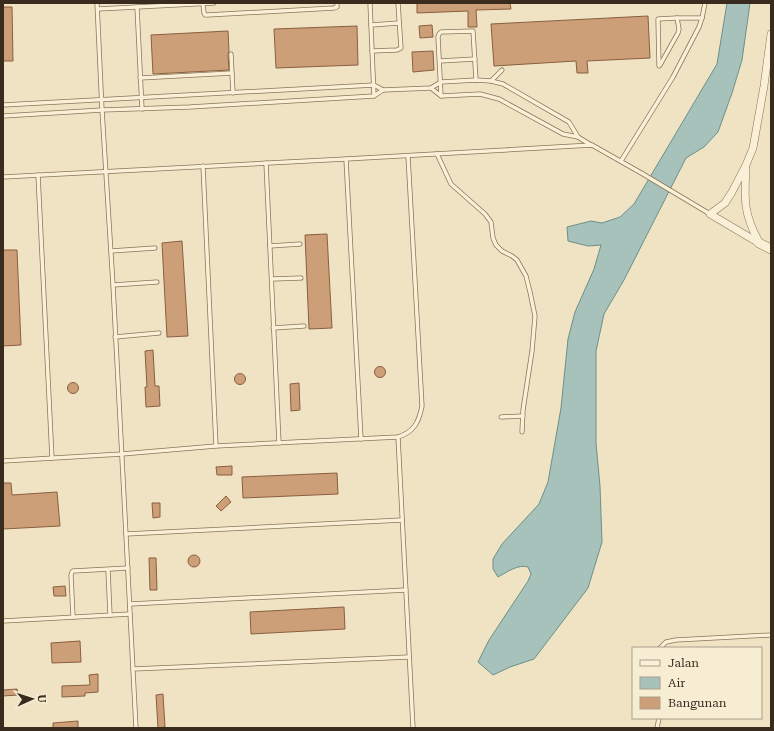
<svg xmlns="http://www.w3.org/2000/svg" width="774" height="731" font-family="'Roboto Serif',serif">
<rect width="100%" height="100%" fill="#efe3c4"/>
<!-- water -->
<path fill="#a6c2bb" stroke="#6c9089" d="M727,3h23l-8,57 -10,33 -14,39 -14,15 -18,11 -62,122 -20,34 -8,37v92l4,43 2,56 -14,46 -54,71 -24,8 -17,8 -15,-13 11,-22 39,-59 3,-7 -3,-7c-10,-3 -21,5 -30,10l-5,-8v-10l9,-15 37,-40 9,-22 13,-74 7,-69 7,-27 19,-43 7,-24 -13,1 -20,-5 -1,-14 24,-6 11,2 18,-6 14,-13 83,-140z"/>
<!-- building -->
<g fill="#cd9f79" stroke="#895f3f">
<polygon points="417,3 510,3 511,9 476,10 477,27 468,27 468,11 417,13"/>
<polygon points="3,7 12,7 13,61 3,61"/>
<polygon points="648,16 650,58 587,61 588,73 577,73 576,61 494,66 491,24"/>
<polygon points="432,25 433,37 420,38 419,26"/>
<polygon points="357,26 358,65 276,68 274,29"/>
<polygon points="228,31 229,51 228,54 229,70 153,74 151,35"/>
<polygon points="433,51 434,70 413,72 412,52"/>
<polygon points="327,234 332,328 309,329 305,235"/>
<polygon points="182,241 188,336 167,337 162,243"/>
<polygon points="3,250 17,250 21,345 3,346"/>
<polygon points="153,350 155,386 159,386 160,406 146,407 145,387 147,387 145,351"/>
<circle cx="380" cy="372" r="5.5"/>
<circle cx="240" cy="379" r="5.5"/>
<circle cx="73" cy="388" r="5.5"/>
<polygon points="299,383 300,410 291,411 290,384"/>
<polygon points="232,466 232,475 217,475 216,467"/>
<polygon points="337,473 338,494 243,498 242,477"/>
<polygon points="3,483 11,483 12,495 57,492 60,526 3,529"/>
<polygon points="226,496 231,502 221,511 216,506"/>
<polygon points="152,503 160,503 160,517 153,518"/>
<circle cx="194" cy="561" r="6"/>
<polygon points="149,558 156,558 157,590 150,590"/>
<polygon points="65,586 66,596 54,596 53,587"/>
<polygon points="344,607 345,629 251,634 250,612"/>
<polygon points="80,641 81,662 52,663 51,643"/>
<polygon points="98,674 98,692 85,693 85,696 62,697 62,686 90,685 89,675"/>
<polygon points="17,689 18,695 3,696 3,690"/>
<polygon points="163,694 165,727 158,728 156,695"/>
<polygon points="78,721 78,728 53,728 53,723"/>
</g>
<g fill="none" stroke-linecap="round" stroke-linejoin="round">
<!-- service casing -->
<g stroke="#8a755a" stroke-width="5">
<g id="service">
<polyline points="97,3 102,110 113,285 136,728"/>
<polyline points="370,3 374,96"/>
<polyline points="203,4 204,13 205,15 207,15 334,8 337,7 337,3"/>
<polyline points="137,7 142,109"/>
<polyline points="98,9 214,3"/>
<polyline points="371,25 399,23"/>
<polyline points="372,51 397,50 401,48 398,3"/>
<polyline points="231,54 233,93"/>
<polyline points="440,61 475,59"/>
<polyline points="660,65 678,33 679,29 677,18"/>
<polyline points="659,66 658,19 677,18 702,18"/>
<polyline points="140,78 232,73"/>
<polyline points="491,81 502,70"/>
<polyline points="431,88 441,96 480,94 499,99 563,134 578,137 591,145"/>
<polyline points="441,96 438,37 439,34 441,32 473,31 476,80"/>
<polyline points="3,105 374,85 383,90"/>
<polyline points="3,116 102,110 190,107 374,96 383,90 431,88 441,82 476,80 491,81 503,84 569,122 578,137"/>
<polyline points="437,154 451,184 485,214 491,222 493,238 496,245 502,251 512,256 517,260 526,276 530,292 535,316 532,351 523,410 522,432"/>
<polyline points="346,159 361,439"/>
<polyline points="621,161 673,77 699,27 702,18 705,3"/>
<polyline points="266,163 279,443"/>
<polyline points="203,166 216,446"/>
<polyline points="38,175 52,458"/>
<polyline points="3,177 346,159 592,145 643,174 710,214"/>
<polyline points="270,246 300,244"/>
<polyline points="111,251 155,248"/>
<polyline points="272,279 301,278"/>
<polyline points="113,285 157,282"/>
<polyline points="273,328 304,326"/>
<polyline points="115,337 159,333"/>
<polyline points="501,417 523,416"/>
<polyline points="398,437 413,728"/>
<path d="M3,461l119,-7 94,-8 182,-9c16,-5 21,-15 24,-31l-14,-250"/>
<polyline points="126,534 402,520"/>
<polyline points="108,570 110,615"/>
<polyline points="130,604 406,590"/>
<polyline points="73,617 71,575 72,572 73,571 128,568"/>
<polyline points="3,621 130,614"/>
<polyline points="660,648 666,642 676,640 771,635"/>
<polyline points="133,669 409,657"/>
<polyline points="657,728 659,718"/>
</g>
</g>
<!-- minor casing -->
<g stroke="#8a755a" stroke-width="8">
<g id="minor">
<path d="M746,169c-2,31 -2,46 13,73"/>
<polyline points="759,243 710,214 725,203 732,192 746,165 753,148 764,86 771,34"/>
</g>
</g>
<!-- tertiary casing -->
<g stroke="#8a755a" stroke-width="10">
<polyline id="tertiary" points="759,243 771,249"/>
</g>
<!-- service -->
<use href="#service" stroke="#f9f0d7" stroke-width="3.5"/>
<!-- minor -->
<use href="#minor" stroke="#f9f0d7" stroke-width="7"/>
<!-- tertiary -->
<use href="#tertiary" stroke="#f9f0d7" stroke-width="9"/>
</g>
<!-- border -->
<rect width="774" height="731" fill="none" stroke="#392c1e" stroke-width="8"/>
<!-- legend -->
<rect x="632" y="647" width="130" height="72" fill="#f6edd3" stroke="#aaa08b"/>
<rect x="640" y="660" width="20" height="6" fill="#f9f0d7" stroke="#aaa08b"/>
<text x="668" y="667" font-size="12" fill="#392c1e">Jalan</text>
<rect x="640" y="677" width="20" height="12" fill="#a6c2bb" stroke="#aaa08b"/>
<text x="668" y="687" font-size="12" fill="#392c1e">Air</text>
<rect x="640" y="697" width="20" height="12" fill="#cd9f79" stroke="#aaa08b"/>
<text x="668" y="707" font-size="12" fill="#392c1e">Bangunan</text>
<!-- north arrow -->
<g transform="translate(32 699) rotate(87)" stroke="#f6edd3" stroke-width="3" paint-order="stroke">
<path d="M0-3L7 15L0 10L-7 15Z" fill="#392c1e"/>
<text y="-6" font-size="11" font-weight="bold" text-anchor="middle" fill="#392c1e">U</text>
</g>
</svg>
